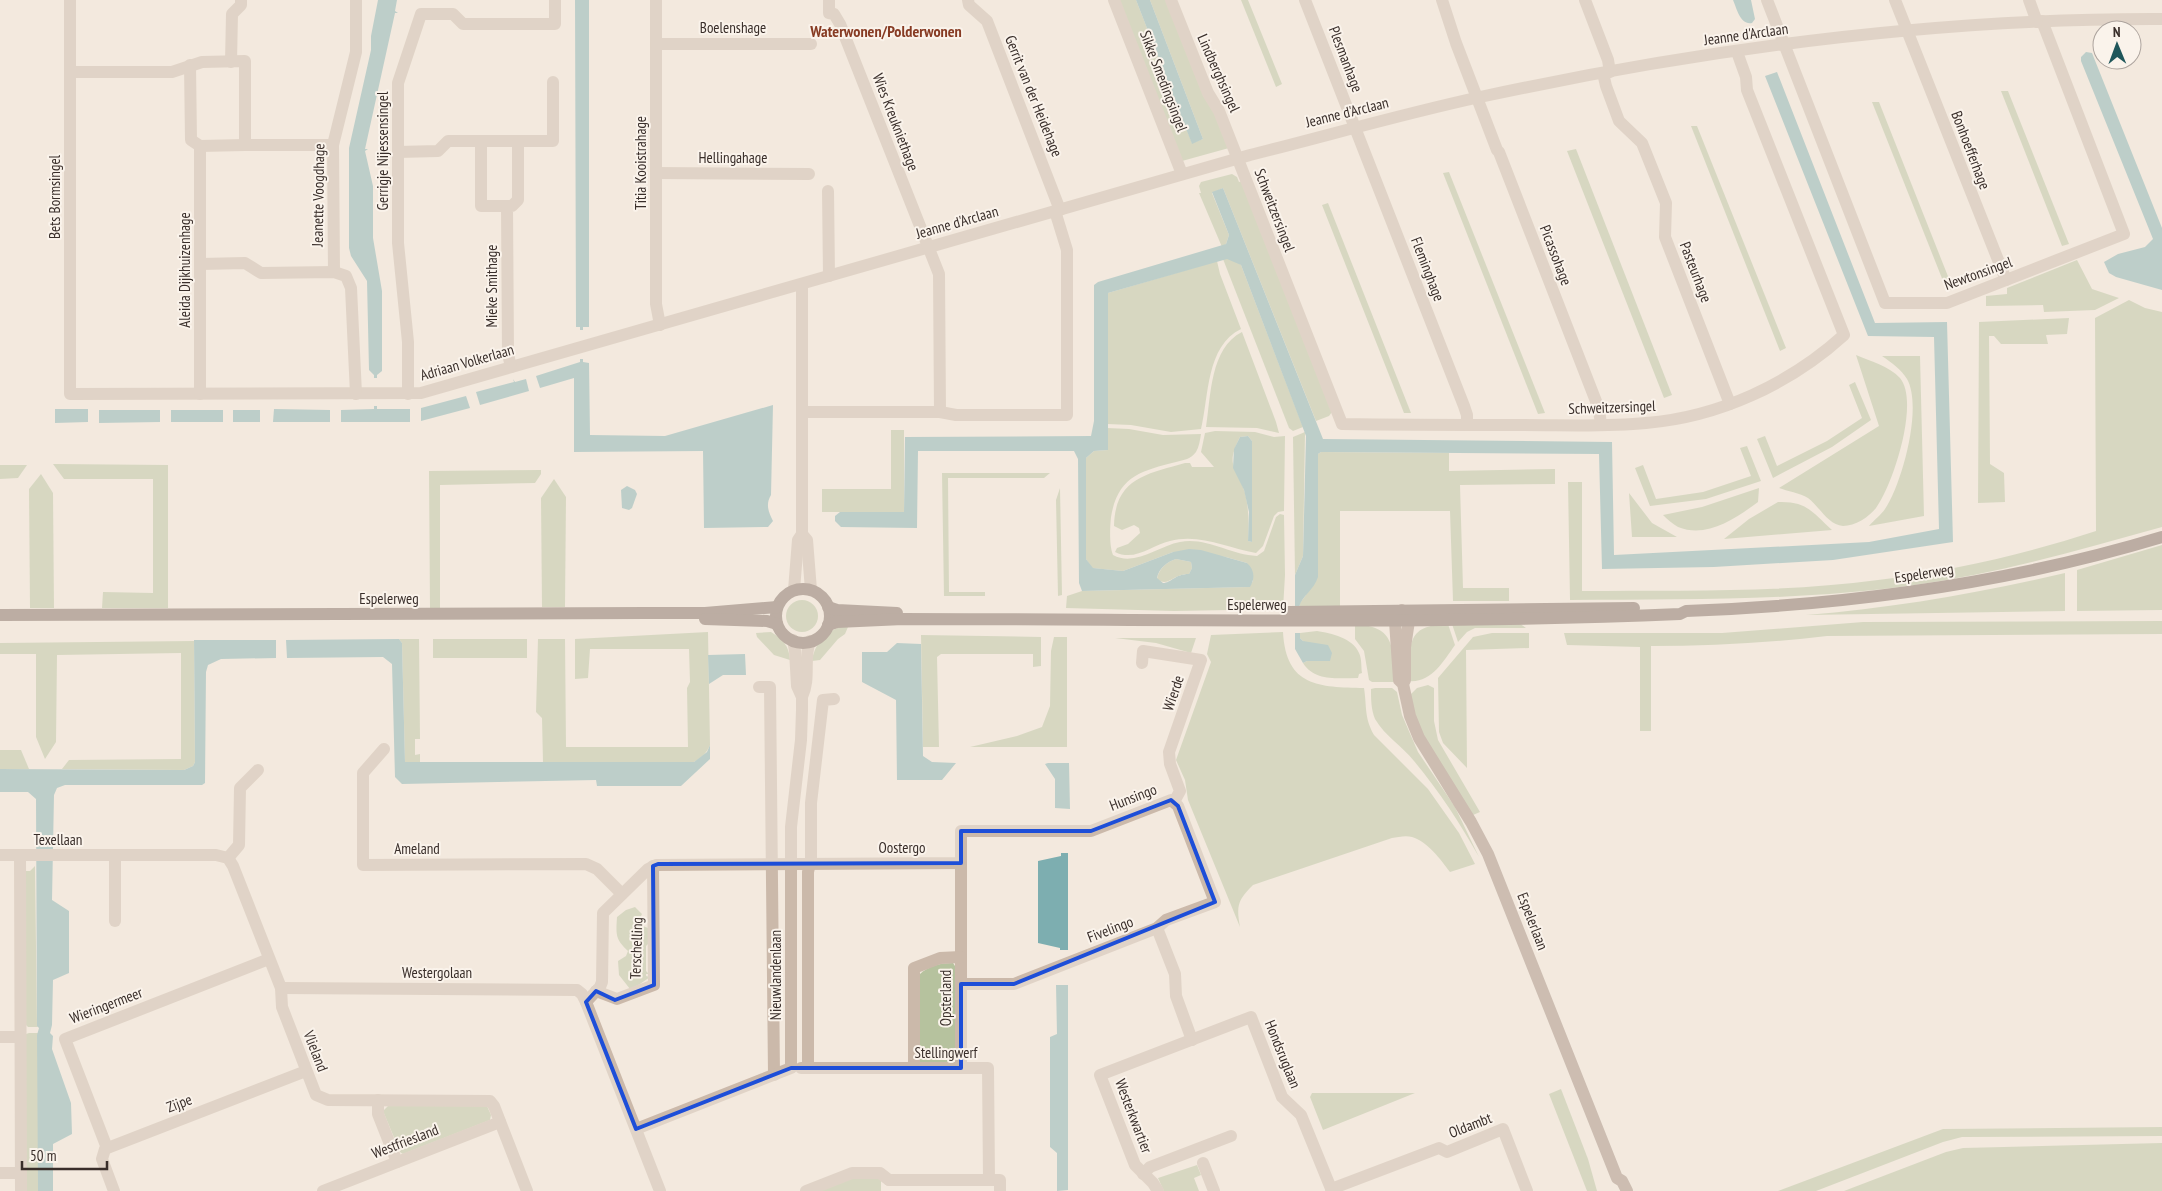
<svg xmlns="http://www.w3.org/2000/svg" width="2162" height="1191" font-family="'PT Sans Narrow',sans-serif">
<rect width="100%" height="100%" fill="#f3e9de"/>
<!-- green -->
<g fill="#b6c29e" fill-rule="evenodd">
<polygon points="1119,0 1136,0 1192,143 1203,139 1150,0 1167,0 1229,148 1182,161"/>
<polygon points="1241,0 1248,0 1282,84 1276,87"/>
<polygon points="2001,91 2008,91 2069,244 2062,246"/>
<polygon points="1872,102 1879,102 1953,289 1947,291"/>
<polygon points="1691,126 1697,126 1786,348 1780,351"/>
<polygon points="1576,149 1672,395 1664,398 1567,151"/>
<polygon points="1449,172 1545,413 1538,414 1443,173"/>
<polygon points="1232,174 1237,177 1239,182 1242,181 1332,412 1329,416 1316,421 1223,188 1212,193 1229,235 1226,244 1222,247 1199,193 1201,193 1199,186 1201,182"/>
<polygon points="1328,203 1411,413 1404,413 1322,205"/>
<polygon points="1223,259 1233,259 1241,265 1303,427 1293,431 1289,428"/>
<polygon points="2077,260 2092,289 2119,298 2095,310 2044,312 2043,305 1986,306 1986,296 2007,294 2007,288"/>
<path d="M1217,261l3,13 21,55c-35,17 -32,67 -40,100l-30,3 -40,-7 -24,-1 1,-131z"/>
<path d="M2129,300l16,8 17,4v215c-82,23 -163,46 -247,58 -114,16 -230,14 -345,15l-2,-118h14v109c99,-1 198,2 296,-11 74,-9 147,-26 218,-49l-1,-213z"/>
<polygon points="2069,318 2067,334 2046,335 2048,344 2001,344 1994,336 1989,336 1990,464 2004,473 2005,502 1978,503 1979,322"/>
<path d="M1242,332l34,90 3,11 -22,-5 -51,-1c5,-31 4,-79 36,-95z"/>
<path d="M1856,355c14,6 33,11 44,23 20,24 -7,107 -24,130 -7,9 -21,18 -33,18 -15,-1 -24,-20 -35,-28 -8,-5 -21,-7 -29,-10l100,-62z"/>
<path d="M1882,356h38l4,160 -55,10c5,-6 12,-11 16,-17 17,-25 38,-102 22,-130 -6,-10 -15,-16 -25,-23z"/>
<polygon points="1855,382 1871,420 1832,447 1773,478 1757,439 1765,436 1777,466 1827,441 1862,418 1849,385"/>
<path d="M1107,428l22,1 34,6 38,-1c-1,6 -2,13 -5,18 -5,7 -12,8 -20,10 -35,9 -58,14 -65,55 -1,10 -2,28 2,38 22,12 45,-9 67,-13 27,-5 50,13 77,14l7,-5 12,-34 4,-3 4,1 1,60 -2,34 -109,2 -108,-3 1,-12 15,-5 167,-4 4,-6 -6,-18 -21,-6 -53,-5 -50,19 -31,-3 -6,-9v-101l8,-7 14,-1z"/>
<polygon points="891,430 904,430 904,512 822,512 822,489 891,489"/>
<path d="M1215,431l40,1 19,5 11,-1 -1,75 -6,1 -4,4 -11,30 -7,7c-28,-5 -57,-20 -86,-12 -18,4 -35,21 -55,11l2,-4 11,-4 12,-11 -1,-5 -5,-3 -12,5 -8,-4c1,-48 33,-52 71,-63h5l2,4h22l-13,-15 4,-19zM1248,436l4,5v101l-4,-1c1,-17 1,-32 -3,-48 -7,-26 -21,-25 -5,-56z"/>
<polygon points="1305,432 1303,556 1295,575 1293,437"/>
<polygon points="1747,446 1761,481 1706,499 1650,506 1635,468 1643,465 1656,499 1703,492 1751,476 1740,448"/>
<polygon points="1321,452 1449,453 1449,471 1555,469 1555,484 1460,485 1463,588 1509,588 1509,601 1453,601 1450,511 1340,511 1340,608 1299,607 1300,603 1306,595 1318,454"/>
<polygon points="53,464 168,465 168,608 102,608 103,592 153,593 153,479 64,479"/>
<polygon points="0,465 27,465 18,478 0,479"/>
<polygon points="541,470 541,474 535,483 440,485 440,608 430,608 429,471"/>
<polygon points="942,473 1050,473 1044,478 948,478 949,592 985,592 985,596 944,596"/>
<polygon points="41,474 53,493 54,608 30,608 29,489"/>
<polygon points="554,479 566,497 565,607 542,607 541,498"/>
<polygon points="1060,488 1062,595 1058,596 1056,500"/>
<path d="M1759,488l-1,14c-22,16 -51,37 -80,25 -5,-3 -11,-8 -15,-12l39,-8z"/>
<polygon points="1629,493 1652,523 1677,537 1632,537"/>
<path d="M1778,502c29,-1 34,10 54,28l-108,9 25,-20z"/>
<polygon points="2162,545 2162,610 2077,611 2077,570"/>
<path d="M1176,559l15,3 1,6 -3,6c-17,0 -21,14 -32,5 2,-11 10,-17 19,-20z"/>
<path d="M2065,573v38l-259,4c87,-7 173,-22 259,-42z"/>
<circle cx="802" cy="616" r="16"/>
<path d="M2162,621v13l-335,2c-59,7 -117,10 -176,10v85h-11v-84l-73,-2 -3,-12h158l141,-11z"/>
<polygon points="1519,623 1526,628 1475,628 1467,632 1458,642 1452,624"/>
<path d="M1355,624c42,3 36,23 41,58h-24l-3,-2 -5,-29 -9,-12z"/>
<path d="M1448,624l7,21c-12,17 -24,38 -46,36 2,-35 -5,-56 39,-57z"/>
<path d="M840,627h8l-3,7 -7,5 -18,21 -8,1c2,-16 12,-28 28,-34z"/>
<path d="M1317,631c14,2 36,7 42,22 3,6 2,14 3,20l-3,1 -1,4c-19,0 -43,4 -55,-15l4,-2h15l-22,-23v-5z"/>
<path d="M708,632l2,113c-3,8 -8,12 -16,17l-151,1 -1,-45 -6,-6 2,-73h27l1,108h122l-1,-59 3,-6 -1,-33h-99l-2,29 -13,1v-40z"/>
<path d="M771,632c12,7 18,14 19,28l-16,-5 -17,-18 -1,-4z"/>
<path d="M1283,632c3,55 36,55 81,56 3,19 0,29 10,47l54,54 31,44 16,31 -25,8c-9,-12 -23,-31 -38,-35 -6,-2 -14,0 -20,1l-139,47c-15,15 -17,20 -13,42l-52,-127 -3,-20 -9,-20 35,-98 -4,-8 4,-19z"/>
<polygon points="1492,633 1529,633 1529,648 1466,650 1467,768 1443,743 1439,732 1438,678 1473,637"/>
<polygon points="921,635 1041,637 1041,666 1033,667 1033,654 941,654 937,657 939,747 923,747"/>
<polygon points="1054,637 1067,637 1067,747 970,747 1017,736 1042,727 1050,706 1051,651"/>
<polygon points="1115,638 1196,638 1191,653 1156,643"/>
<polygon points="399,639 419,639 420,739 415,739 415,755 420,754 420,763 405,762 402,643"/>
<rect x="433" y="639" width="94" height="19"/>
<polygon points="194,641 195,762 193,766 184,770 62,769 69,760 181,759 181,653 57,655 56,742 45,759 36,737 36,654 0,654 0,643"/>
<polygon points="1428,685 1434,688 1434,721 1438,740 1480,812 1473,815 1430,749 1417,721 1410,695 1417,688"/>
<path d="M1375,688h17l5,4 5,23 16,37 37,55 24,50c-19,-34 -40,-66 -65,-96 -12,-15 -29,-25 -39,-42 -4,-10 -4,-20 -4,-30z"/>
<polygon points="0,750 21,750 29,769 0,769"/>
<polygon points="35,866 37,1026 39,1027 28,1027 26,1025 24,871 30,871"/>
<path d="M635,907l7,7 -2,4 3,8 5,2 2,14 -4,4v25l3,3h-3v2l4,1 -10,7 -10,5 -11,-14 -1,-14 8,-5 2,-5c-13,-12 -12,-17 -11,-34l9,-7z"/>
<path d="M953,963l2,3 2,92 -4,4 -31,1 -2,-1v-88c8,-8 21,-11 33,-11z"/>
<polygon points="29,1033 39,1033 38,1191 26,1191 26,1034"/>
<polygon points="1561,1089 1588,1159 1597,1191 1587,1191 1549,1094"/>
<polygon points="1312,1093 1415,1093 1323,1130 1310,1097"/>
<polygon points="388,1106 487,1106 491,1115 490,1120 403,1154 400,1152 383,1111"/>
<polygon points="2162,1127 2162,1136 1962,1137 1943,1142 1816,1191 1778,1191 1943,1129"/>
<polygon points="2162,1143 2162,1191 1844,1191 1946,1152 1963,1148"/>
<polygon points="1197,1165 1201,1175 1194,1178 1199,1191 1164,1191 1158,1178"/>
<polygon points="853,1177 881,1179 881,1191 817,1191"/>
</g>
<!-- water -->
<g fill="#7daeb0" fill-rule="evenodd">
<polygon points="378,0 397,0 395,11 398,13 395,13 365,149 368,149 365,151 373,186 373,238 382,291 382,371 377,375 377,378 374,378 374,375 369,370 367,281 351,256 349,248 349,148 371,50 371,36"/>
<polygon points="575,0 589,0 589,327 583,327 583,330 580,330 580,327 576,327"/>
<polygon points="1136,0 1150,0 1203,139 1192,144"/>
<path d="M1733,0h18l4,19 -3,4c-12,2 -15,-14 -19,-23z"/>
<polygon points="2086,52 2092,53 2162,228 2162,290 2116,277 2109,273 2104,262 2118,254 2145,247 2153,239 2081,61 2081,57"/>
<path d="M1777,72l98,251 72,-1 6,220 -120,18 -119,7 -112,2 -3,-115 -278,-2 -3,2v123c-4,13 -16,19 -19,30h-4v-32l8,-19 3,-120 -65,-171 -14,-6 -119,34v157l-14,1 -8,7v101l7,9 30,3 50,-19 16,-3 12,1 46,13c8,7 8,16 3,24l-168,4 -3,-8 -1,-124 -4,-8h-156l-1,77 -76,-1 -6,-6v-5l5,-4h64l1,-75 186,-1 3,-15v-136l4,-3 128,-38 3,-9 -17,-43 11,-4 100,251 289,3 2,113 255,-13 70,-13 -5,-192 -66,-1 -103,-260zM1176,559l15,3 1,6 -3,6c-14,0 -18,9 -26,9l-6,-5c2,-10 10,-16 19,-19z"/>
<path d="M580,359h3v3l6,1 1,72 75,1 108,-31 -2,90c-6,10 -2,18 2,26l-5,6 -64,1 -1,-77 -129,1v-74l-34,10 -4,-12 44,-14z"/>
<polygon points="513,379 515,382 526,379 529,391 480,405 476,392 514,382"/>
<polygon points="466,396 470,408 421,421 421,408"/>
<polygon points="374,406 377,406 377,409 410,409 410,422 341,422 341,410 374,409"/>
<polygon points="55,409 88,409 88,422 55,423"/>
<polygon points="274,409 330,410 330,422 273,422"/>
<polygon points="99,410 160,410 160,422 99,423"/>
<rect x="171" y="410" width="52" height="12"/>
<rect x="233" y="410" width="27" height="12"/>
<polygon points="1248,436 1252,441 1252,542 1248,541 1249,512 1244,490 1233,468 1234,449 1240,437"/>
<polygon points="627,486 635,490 637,494 632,508 629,510 622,508 621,490"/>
<polygon points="1295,633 1300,633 1300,638 1303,641 1328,645 1332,653 1330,661 1307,661 1303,663 1295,649"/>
<polygon points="399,639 402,643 405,762 694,762 707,752 710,745 710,759 681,786 597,786 596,780 402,784 395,777 392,664 383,657 287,658 286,640"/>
<polygon points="194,640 276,640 276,658 221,659 208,665 206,672 205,783 202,785 65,785 57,788 54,795 52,900 69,911 69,973 53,980 52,1025 50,1033 53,1036 52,1049 71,1103 72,1134 53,1144 53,1191 38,1191 37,1035 39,1028 37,1026 36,799 28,792 0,792 0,769 184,770 193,766 195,762"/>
<polygon points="897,643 921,644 923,756 932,762 956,763 942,780 897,780 896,700 862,682 862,652 887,652"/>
<polygon points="745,654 746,675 723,675 709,684 708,655"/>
<polygon points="1048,763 1069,763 1070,809 1055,808 1055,779 1045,764"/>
<polygon points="1061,853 1068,853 1068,950 1060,950 1060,948 1038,943 1038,861 1061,856"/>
<polygon points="1056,985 1068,985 1068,1190 1057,1191 1057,1153 1050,1147 1050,1037 1057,1034"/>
</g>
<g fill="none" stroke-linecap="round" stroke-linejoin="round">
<!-- minor -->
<g stroke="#cbb9aa" stroke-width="12">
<path d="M70,0v394l351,-1 829,-238c76,-19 152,-41 230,-58 223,-48 453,-79 682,-78"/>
<polyline points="656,0 656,304 660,325"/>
<polyline points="968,0 969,5 987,21 1060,210"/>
<polyline points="1114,0 1182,174"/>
<path d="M1171,0l37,93 11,18 123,313c61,1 122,1 182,1 41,0 82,2 122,-2 73,-6 144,-39 198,-88l-97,-245 -1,-13 -9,-25"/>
<polyline points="1305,0 1464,406 1467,415 1467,425"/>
<polyline points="1442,0 1456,43 1497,150 1499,152 1599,409 1601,425"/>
<polyline points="1585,0 1608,60 1610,72"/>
<polyline points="1767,0 1885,303 1947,303 2124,234 2042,21"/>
<polyline points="1895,0 2006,280"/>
<polyline points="2029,0 2037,22"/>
<polyline points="656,44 811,44"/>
<polyline points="231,62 232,14 241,5 241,0"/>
<polyline points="190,65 191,140 200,146 245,145"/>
<polyline points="70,72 172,72 202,62 245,61 245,145 333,145"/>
<polyline points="1603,73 1606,86 1619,121 1642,143 1666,203 1665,237 1730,404"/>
<polyline points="481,142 481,206 507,206"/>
<polyline points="398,152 438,151 448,141 553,141 553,82"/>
<polyline points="656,173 809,174"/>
<polyline points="828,191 829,276"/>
<polyline points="201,264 245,263 261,273 334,272 346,276 351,288 356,394"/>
<polyline points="334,272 333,145 356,52 356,0"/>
<polyline points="511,367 508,354 507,206 512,206 518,200 518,142"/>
<polyline points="200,394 200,146"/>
<polyline points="408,394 408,342 398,243 398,83 421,14 453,14 463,24 555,24 555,0"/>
<polyline points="802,412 940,412 939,274 840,24 834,14 829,13 829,0"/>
<polyline points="940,412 956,415 1067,415 1067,250 1055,211"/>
<polyline points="802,534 807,540 811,590"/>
<polyline points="794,590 798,540 802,534 802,284"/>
<polyline points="1142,663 1143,651 1201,660 1169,752 1170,764 1180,791 1174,802"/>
<polyline points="759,687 770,687 774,1075"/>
<path d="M802,697c9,-19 1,-38 8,-56"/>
<polyline points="384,749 363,773 363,865 586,864 597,869 622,894"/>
<polyline points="0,855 216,855 228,858 233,866 281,988 282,1007 316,1095 328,1100 490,1101 494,1106 527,1191"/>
<polyline points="20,855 21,1191"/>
<polyline points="115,855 115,921"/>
<polyline points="228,858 239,845 240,788 258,770"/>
<polyline points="961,863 961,1068"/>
<polyline points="1157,928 1175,974 1176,996 1192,1040"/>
<polyline points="281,988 577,990 582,994 586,1002 660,1191"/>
<polyline points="596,991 617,999 654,985 653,866"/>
<polyline points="586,1002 600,987 602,982 603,913 648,869 656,865 961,863 961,831 1091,831 1171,800 1178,806 1215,902 1166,920 1157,928 1014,984 961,984"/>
<polyline points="0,1037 20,1037"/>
<polyline points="801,1068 988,1068 989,1180"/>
<polyline points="808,1068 808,872 811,859 811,803 823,700 834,699"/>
<polyline points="914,1068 914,968 940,958 961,957"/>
<polyline points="378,1100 378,1114 397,1162"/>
<polyline points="636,1129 791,1068 791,827 801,740 802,710 802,697 797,686 795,651 793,640"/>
<polyline points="107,1148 65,1039 269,959"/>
<polyline points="1203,1163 1214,1191"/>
<polyline points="0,1173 21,1173"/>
<polyline points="1143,1174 1150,1167 1231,1136"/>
<polyline points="889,1180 1000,1180 1000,1191"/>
<polyline points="1331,1189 1439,1148 1447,1152 1503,1129 1527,1191"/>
<polyline points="114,1191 102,1159 105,1149 306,1071"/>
<polyline points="323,1191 500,1122"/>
<polyline points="806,1191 852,1173 880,1173 889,1180"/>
<polyline points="1158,1191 1153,1183 1135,1165 1100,1075 1251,1017 1282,1097 1301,1115 1332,1191"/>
</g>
<!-- secondary -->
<polyline stroke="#9f887b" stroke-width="12" points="1403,684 1405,680 1405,647 1409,621 1402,610 1395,621 1399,680 1403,684 1410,716 1419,738 1471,822 1488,854 1617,1178 1622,1181 1627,1191"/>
<!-- primary -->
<g stroke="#7a655b" stroke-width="12">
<circle cx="803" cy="616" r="27"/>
<polyline points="828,607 837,610 897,613"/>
<polyline points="1289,612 1634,608"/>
<polyline points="0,615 647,613 705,613 777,607"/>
<polyline points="705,619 767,621 777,624"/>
<path d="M828,625l9,-3 66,-3c259,0 518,6 777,-5l6,-3c161,-6 321,-27 476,-74"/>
</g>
</g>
<!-- marked area -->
<path d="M0 0H2162V1191H0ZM1171,800l7,6 37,96 -201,82h-53v84h-170l-155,61 -50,-127 10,-11 19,9 39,-15 -1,-119 5,-2 303,-1v-32h130z" fill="#f3e9de" fill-opacity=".55" fill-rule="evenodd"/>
<path fill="none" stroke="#1d4ed8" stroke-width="4" stroke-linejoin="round" d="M1171,800l7,6 37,96 -201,82h-53v84h-170l-155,61 -50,-127 10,-11 19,9 39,-15 -1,-119 5,-2 303,-1v-32h130z"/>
<g text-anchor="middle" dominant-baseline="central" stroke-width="4" stroke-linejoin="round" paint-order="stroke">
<!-- street labels -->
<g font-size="15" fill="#392e2a" stroke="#faf3eb">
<text x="733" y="27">Boelenshage</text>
<text transform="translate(1746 34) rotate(-8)">Jeanne d'Arclaan</text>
<text transform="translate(1346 59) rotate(69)">Plesmanhage</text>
<text transform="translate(1219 73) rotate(66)">Lindberghsingel</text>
<text transform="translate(1164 81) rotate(69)">Sikke Smedingsingel</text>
<text transform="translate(1034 96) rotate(68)">Gerrit van der Heidehage</text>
<text transform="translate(1347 112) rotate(-14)">Jeanne d'Arclaan</text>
<text transform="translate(896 122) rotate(69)">Wies Kreukniethage</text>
<text transform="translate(1971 150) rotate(69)">Bonhoefferhage</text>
<text transform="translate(382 151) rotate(-90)">Gerrigje Nijessensingel</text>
<text x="733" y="157">Hellingahage</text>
<text transform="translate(640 163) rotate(-90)">Titia Kooistrahage</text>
<text transform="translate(318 195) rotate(-89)">Jeanette Voogdhage</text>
<text transform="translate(54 197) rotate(-90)">Bets Bormsingel</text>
<text transform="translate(1275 210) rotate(69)">Schweitzersingel</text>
<text transform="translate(957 222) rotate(-16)">Jeanne d'Arclaan</text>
<text transform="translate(1556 255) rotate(69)">Picassohage</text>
<text transform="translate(1428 269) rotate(69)">Fleminghage</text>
<text transform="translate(184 270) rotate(-90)">Aleida Dijkhuizenhage</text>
<text transform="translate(1696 272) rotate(69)">Pasteurhage</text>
<text transform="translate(1978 273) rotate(-20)">Newtonsingel</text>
<text transform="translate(491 286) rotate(-90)">Mieke Smithage</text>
<text transform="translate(467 362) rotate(-16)">Adriaan Volkerlaan</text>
<text transform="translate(1612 407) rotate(-2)">Schweitzersingel</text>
<text transform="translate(1924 573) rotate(-9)">Espelerweg</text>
<text x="389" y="598">Espelerweg</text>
<text x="1257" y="604">Espelerweg</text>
<text transform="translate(1173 693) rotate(-71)">Wierde</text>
<text transform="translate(1133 797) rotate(-21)">Hunsingo</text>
<text x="58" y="839">Texellaan</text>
<text x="902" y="847">Oostergo</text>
<text x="417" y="848">Ameland</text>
<text transform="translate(1533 921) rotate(69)">Espelerlaan</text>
<text transform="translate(1110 929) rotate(-21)">Fivelingo</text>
<text transform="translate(636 948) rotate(-88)">Terschelling</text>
<text x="437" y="972">Westergolaan</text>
<text transform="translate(775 975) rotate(-90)">Nieuwlandenlaan</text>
<text transform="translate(945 998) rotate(-90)">Opsterland</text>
<text transform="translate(106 1005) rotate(-21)">Wieringermeer</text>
<text transform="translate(316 1051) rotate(69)">Vlieland</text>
<text x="946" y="1052">Stellingwerf</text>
<text transform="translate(1283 1054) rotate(68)">Hondsruglaan</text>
<text transform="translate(179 1103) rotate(-21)">Zijpe</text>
<text transform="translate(1134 1116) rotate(69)">Westerkwartier</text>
<text transform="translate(1470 1125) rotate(-21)">Oldambt</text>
<text transform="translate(405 1141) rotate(-21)">Westfriesland</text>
</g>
<!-- neighbourhood labels -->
<g font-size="16" font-weight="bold" fill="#873b23" stroke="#faf3eb">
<text x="886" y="31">Waterwonen/Polderwonen</text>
</g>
</g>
<!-- north arrow -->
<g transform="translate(2117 45) rotate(359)"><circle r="24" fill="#faf3eb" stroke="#ada49e"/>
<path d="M0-4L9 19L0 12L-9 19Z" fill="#1f565a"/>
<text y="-8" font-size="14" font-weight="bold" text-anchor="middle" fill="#392e2a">N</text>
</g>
<!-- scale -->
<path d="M22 1161v8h85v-8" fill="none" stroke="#392e2a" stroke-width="2.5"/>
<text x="30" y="1161" font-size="15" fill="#392e2a" stroke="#faf3eb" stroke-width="4" paint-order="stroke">50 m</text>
</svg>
